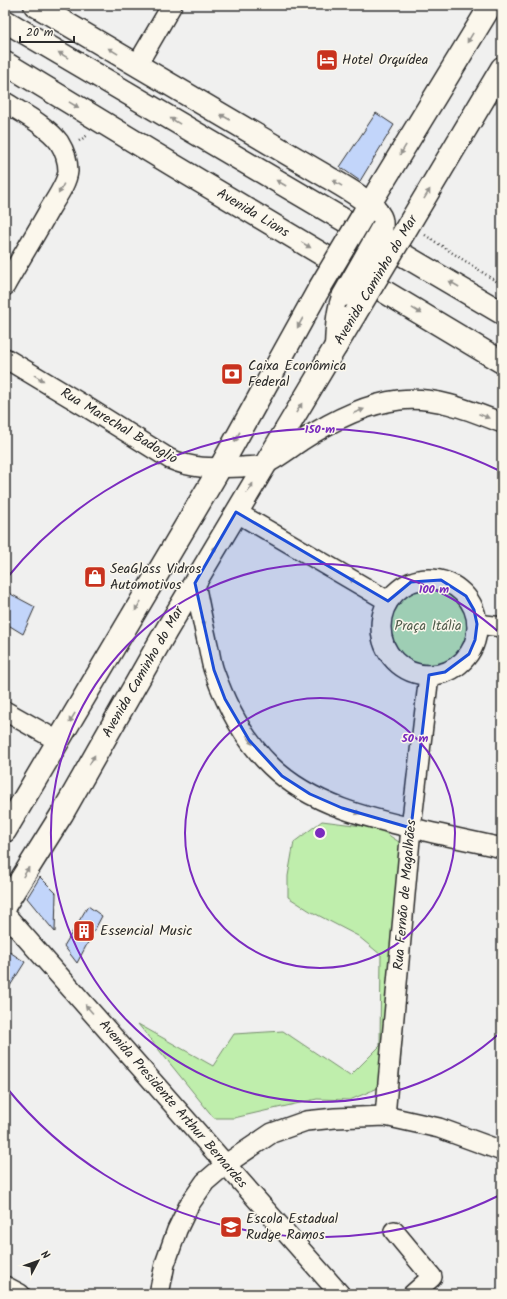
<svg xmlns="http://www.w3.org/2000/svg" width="507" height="1299" font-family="Kalam,sans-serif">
<rect width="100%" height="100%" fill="#f0f0ef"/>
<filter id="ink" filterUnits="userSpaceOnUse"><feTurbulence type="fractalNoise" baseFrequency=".025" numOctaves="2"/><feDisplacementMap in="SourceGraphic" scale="8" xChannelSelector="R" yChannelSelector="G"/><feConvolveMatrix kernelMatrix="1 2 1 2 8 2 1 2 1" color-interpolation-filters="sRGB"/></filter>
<g filter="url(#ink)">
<!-- green -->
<g fill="#bfeeac" stroke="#758c6c">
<circle cx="429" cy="626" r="40"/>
<polygon points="322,821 378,828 417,854 399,1079 350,1100 317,1099 234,1118 214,1118 138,1024 213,1066 234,1034 283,1031 350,1076 380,1046 381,955 358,936 310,911 288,897 288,876 294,842"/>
</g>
<!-- building -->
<g fill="#c2d5fa" stroke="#2b2b2b">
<polygon points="376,113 394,125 360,181 340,167"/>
<polygon points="5,591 35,607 23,634 5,623"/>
<polygon points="40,877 56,893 55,932 27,898"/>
<polygon points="88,906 102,916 77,963 64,946"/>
<polygon points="5,949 25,962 5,994"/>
</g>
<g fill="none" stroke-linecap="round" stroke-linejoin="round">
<!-- minor casing -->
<g stroke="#2b2b2b" stroke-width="22">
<g id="minor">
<polyline points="137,65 172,5"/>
<path d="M5,102c17,11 42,24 54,40 5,8 9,19 9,29 -1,13 -14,30 -20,41 -14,25 -29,49 -43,74"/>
<path d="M5,358l80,48 85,53c26,11 44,9 72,8 6,-1 14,0 21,-2 7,-1 31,-19 38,-24 29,-19 64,-37 98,-41 37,-4 70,10 103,23"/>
<polyline points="236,512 388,601"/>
<circle cx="429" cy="627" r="48"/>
<path d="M195,583c4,20 8,41 13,62 2,8 3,18 6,26 12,34 31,70 57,95 41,40 101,53 154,65 26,6 51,11 77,17"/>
<polyline points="477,624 502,627"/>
<polyline points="5,711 58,741"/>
<polyline points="5,914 340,1294"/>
<polyline points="385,1116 411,828 429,675"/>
<polyline points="394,1231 432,1277 413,1294"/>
<polyline points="5,1286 20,1294"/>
<polyline points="159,1294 165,1264 177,1230 189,1205 205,1182 226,1164 272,1133 306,1121 335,1118 385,1116 439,1128 502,1151"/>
</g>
</g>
<!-- major casing -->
<g stroke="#2b2b2b" stroke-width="25">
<g id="major">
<polyline points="363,215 491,5"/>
<polyline points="400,239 502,68"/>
<polyline points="5,831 220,468 319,289"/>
<polyline points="5,905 62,814 166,631 355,314"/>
</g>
</g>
<!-- highway casing -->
<g stroke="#2b2b2b" stroke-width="25">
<g id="highway">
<path d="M35,5l289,170c13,8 49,27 55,40 3,4 3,10 2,15"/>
<polyline points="5,21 502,313"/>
<polyline points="5,63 173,165 502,362"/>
<path d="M336,346c1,-18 1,-35 8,-51"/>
</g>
</g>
<!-- path -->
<g stroke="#2b2b2b" stroke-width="2.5" stroke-dasharray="1 3" stroke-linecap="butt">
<polyline points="79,141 88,135"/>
<polyline points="425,235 502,285"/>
</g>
<!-- minor -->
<use href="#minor" stroke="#fbf7ec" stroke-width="19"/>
<!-- major -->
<use href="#major" stroke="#fbf7ec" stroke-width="22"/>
<!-- highway -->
<use href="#highway" stroke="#fbf7ec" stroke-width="22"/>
<!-- major-bridge casing -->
<g stroke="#2b2b2b" stroke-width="25" stroke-linecap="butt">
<g id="major-bridge">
<polyline points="319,289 363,215"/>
<polyline points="355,314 400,239"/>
</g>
</g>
<!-- highway-bridge casing -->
<g stroke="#2b2b2b" stroke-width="25" stroke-linecap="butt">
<polyline id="highway-bridge" points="344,295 381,230"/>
</g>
<!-- major-bridge -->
<use href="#major-bridge" stroke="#fbf7ec" stroke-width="22"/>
<!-- highway-bridge -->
<use href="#highway-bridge" stroke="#fbf7ec" stroke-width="22"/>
</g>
<!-- one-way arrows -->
<defs><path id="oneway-solid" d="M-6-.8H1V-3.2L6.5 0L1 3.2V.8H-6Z"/></defs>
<g fill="#93918c">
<use href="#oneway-solid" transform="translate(470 38) rotate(121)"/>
<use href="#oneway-solid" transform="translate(113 51) rotate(-149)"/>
<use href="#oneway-solid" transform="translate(63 55) rotate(-149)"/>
<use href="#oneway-solid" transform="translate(74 105) rotate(31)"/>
<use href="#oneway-solid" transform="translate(225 117) rotate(-150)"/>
<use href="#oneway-solid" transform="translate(175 121) rotate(-149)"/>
<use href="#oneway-solid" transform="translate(403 150) rotate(121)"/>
<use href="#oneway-solid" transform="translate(281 183) rotate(-150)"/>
<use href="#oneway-solid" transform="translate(337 183) rotate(-148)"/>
<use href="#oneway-solid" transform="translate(61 189) rotate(118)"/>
<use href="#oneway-solid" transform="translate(427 194) rotate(-59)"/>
<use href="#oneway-solid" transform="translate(306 245) rotate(31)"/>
<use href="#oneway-solid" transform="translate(454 284) rotate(-150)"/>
<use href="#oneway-solid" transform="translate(417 311) rotate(31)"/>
<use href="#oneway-solid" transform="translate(300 323) rotate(119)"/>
<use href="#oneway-solid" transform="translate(39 378) rotate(31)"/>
<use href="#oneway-solid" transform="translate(299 408) rotate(-59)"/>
<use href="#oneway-solid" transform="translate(359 411) rotate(-21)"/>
<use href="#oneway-solid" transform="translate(484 416) rotate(22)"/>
<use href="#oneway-solid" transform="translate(237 437) rotate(119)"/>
<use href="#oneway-solid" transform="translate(250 488) rotate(-59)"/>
<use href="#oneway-solid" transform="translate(213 551) rotate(-59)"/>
<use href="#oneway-solid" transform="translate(354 581) rotate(-149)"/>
<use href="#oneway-solid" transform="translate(138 606) rotate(121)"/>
<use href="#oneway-solid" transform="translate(203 621) rotate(78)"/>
<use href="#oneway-solid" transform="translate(72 718) rotate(121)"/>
<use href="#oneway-solid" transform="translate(250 740) rotate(54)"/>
<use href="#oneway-solid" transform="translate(92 760) rotate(-60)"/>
<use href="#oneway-solid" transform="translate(355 812) rotate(18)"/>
<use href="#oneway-solid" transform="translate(26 872) rotate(-58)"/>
<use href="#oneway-solid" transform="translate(89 1009) rotate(-131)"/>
</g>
</g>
<!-- marked area -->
<path fill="#1d4ed8" fill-opacity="0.2" stroke="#1d4ed8" stroke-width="3" stroke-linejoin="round" d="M236,512l152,89 23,-19 30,-2 25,16 8,14 3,14 -2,16 -6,14 -24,18 -16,3 -18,153 -69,-20 -32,-14 -28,-18 -33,-36 -24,-41 -11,-29 -19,-87z"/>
<!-- distance rings -->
<g fill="none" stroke="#7b2cbf" stroke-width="2">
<circle cx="320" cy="833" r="135"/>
<path d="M502 1031A269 269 0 1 1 502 635"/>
<path d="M500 1195A404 404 0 0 1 6 1087M6 579A404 404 0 0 1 500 471"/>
</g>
<!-- icons -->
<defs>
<g id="hotel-square" transform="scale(1.15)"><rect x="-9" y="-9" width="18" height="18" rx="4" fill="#c8321e" stroke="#fbf7ec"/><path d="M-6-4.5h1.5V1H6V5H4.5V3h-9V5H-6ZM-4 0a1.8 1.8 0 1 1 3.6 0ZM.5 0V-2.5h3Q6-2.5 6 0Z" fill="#fff"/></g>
<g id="bank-square" transform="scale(1.15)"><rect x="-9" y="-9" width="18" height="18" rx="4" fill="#c8321e" stroke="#fbf7ec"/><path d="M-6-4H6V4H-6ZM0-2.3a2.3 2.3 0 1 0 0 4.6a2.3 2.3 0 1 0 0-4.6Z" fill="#fff"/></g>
<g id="shop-square" transform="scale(1.15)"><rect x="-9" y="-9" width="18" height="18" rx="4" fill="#c8321e" stroke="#fbf7ec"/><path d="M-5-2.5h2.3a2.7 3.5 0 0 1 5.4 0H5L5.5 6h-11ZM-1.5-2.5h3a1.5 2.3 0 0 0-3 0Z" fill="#fff"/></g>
<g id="building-square" transform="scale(1.15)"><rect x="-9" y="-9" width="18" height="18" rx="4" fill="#c8321e" stroke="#fbf7ec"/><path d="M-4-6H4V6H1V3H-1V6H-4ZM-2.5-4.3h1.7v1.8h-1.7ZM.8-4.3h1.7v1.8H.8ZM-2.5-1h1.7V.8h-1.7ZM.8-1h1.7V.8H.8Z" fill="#fff"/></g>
<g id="school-square" transform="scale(1.15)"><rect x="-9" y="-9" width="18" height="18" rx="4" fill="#c8321e" stroke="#fbf7ec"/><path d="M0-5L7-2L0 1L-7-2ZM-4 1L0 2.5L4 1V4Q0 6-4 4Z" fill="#fff"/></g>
</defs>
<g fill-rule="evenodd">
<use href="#hotel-square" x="327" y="60"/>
<use href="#bank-square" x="232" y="374"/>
<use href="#shop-square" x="95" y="577"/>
<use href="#building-square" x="84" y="931"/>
<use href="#school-square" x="231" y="1227"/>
</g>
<g text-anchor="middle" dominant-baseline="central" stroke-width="3" stroke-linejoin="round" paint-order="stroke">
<!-- poi labels -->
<g font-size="14" fill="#2b2b2b" stroke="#fbf7ec" text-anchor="start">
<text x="342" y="60">Hotel Orquídea</text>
<text x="248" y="366">Caixa Econômica<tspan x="248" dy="16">Federal</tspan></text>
<text x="110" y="569">SeaGlass Vidros<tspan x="110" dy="16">Automotivos</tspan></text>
<text x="100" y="931">Essencial Music</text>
<text x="246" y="1219">Escola Estadual<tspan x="246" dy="16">Rudge Ramos</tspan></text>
</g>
<!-- street labels -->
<g font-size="14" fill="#2b2b2b" stroke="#fbf7ec">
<text transform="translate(253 213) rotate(31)">Avenida Lions</text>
<text transform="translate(376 280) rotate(-59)">Avenida Caminho do Mar</text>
<text transform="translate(119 426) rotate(31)">Rua Marechal Badoglio</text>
<text transform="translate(143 672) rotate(-60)">Avenida Caminho do Mar</text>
<text transform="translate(405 895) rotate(-85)">Rua Fernão de Magalhães</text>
<text transform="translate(173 1104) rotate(49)">Avenida Presidente Arthur Bernardes</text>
</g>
<!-- park labels -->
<g font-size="14" fill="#505c4b" stroke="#fbf7ec">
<text x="428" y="626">Praça Itália</text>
</g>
</g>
<circle cx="320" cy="833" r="6" fill="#7b2cbf" stroke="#fbf7ec" stroke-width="2"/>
<g font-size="12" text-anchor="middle" font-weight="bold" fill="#7b2cbf" stroke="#fbf7ec" stroke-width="3" stroke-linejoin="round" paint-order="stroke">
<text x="320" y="433">150 m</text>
<text x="434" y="593">100 m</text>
<text x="415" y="742">50 m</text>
</g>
<!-- margin -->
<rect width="507" height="1299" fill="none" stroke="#fbf7ec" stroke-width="20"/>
<rect x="10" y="10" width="487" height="1279" fill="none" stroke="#2b2b2b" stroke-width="1.5" filter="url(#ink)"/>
<!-- north arrow -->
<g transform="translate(38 1261) rotate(49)" stroke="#fbf7ec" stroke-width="3" paint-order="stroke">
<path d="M0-3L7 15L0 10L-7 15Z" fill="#2b2b2b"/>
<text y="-6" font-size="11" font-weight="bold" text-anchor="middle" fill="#2b2b2b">N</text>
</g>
<!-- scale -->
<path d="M20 36v6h54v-6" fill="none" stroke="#2b2b2b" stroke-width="2"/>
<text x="26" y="36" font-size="12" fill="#2b2b2b" stroke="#fbf7ec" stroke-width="3" paint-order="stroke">20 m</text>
</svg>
